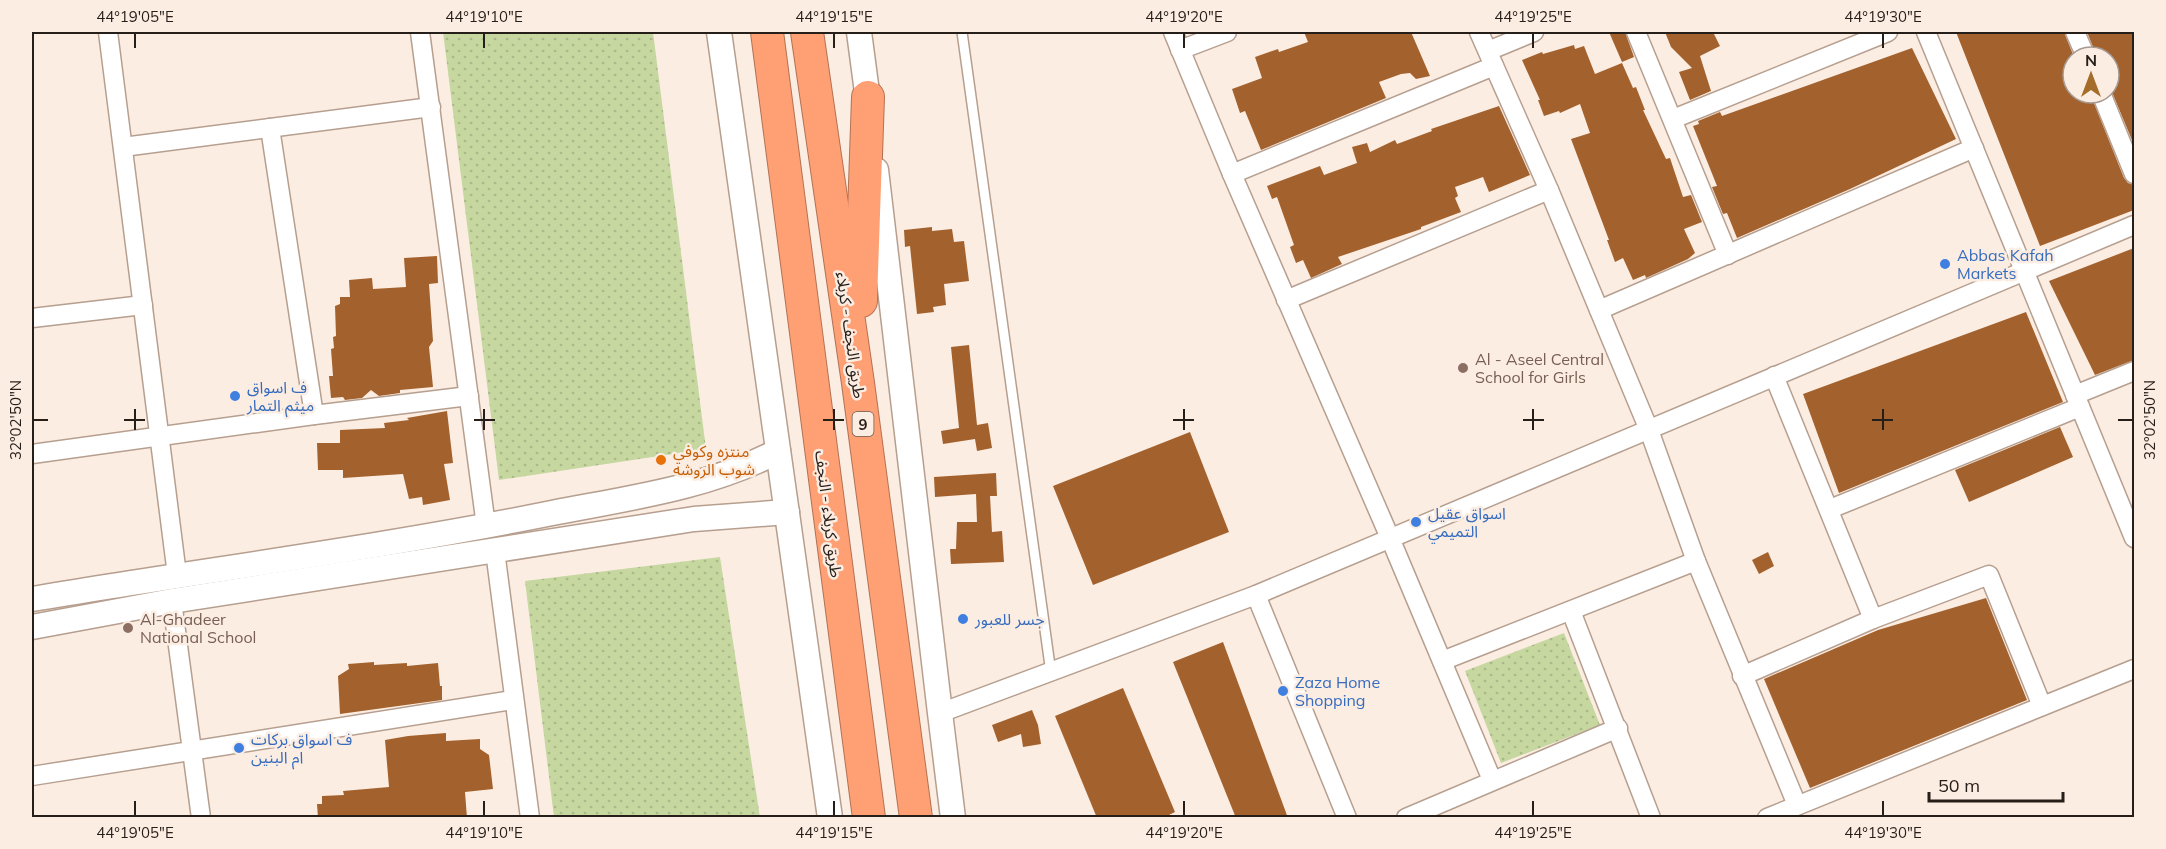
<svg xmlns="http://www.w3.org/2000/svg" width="2166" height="849" font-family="Mulish,'Noto Sans Arabic',sans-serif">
<defs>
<pattern id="grass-dots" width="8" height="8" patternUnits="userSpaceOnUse" patternTransform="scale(1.5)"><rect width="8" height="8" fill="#c6d8a0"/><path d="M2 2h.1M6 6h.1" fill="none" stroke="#aab989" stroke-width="1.8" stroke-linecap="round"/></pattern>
</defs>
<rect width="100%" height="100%" fill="#fcede3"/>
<!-- grass -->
<g fill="url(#grass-dots)">
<polygon points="443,32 653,32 706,449 499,480"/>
<polygon points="720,557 760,817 554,817 525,581"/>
<polygon points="1564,633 1600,725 1501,763 1465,671"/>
</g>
<!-- building -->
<g fill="#a3622d">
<polygon points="1304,32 1411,32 1430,76 1416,79 1410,73 1401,74 1379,82 1386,98 1261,150 1245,111 1240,113 1232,89 1262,78 1255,57 1278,49 1279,52 1308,42"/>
<polygon points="1609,32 1625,32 1634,57 1622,62"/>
<polygon points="1665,32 1713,32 1720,46 1700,56 1711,91 1690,100 1679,72 1692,68 1671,47"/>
<polygon points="1956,32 2064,32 2074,57 2073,93 2090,93 2124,178 2128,183 2134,185 2134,210 2040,246"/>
<polygon points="2087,32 2134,32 2134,145 2109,85 2109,57 2097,57"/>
<polygon points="1574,45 1575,49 1584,46 1595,74 1622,63 1633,88 1636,87 1645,110 1643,110 1666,159 1670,158 1683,197 1691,195 1702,222 1684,229 1695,253 1688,259 1646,278 1645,275 1633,280 1623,258 1615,262 1607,240 1609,240 1571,139 1590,133 1580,104 1560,113 1559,111 1544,116 1538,100 1540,100 1522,60 1542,52 1543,54"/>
<polygon points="1912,48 1956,139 1850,189 1737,238 1727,213 1723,214 1712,187 1717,186 1693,126 1699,124 1698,121 1720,112 1722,116"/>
<polygon points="1499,106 1530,175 1489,192 1483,177 1455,187 1458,196 1455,198 1461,212 1421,227 1421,229 1338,257 1342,264 1311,278 1303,260 1296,263 1290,247 1294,245 1277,197 1272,199 1267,186 1320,166 1324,175 1357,163 1352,147 1367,143 1370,152 1395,140 1397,144 1432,131 1431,129"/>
<polygon points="932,227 932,231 952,229 954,242 964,241 969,281 944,284 946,305 933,307 934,312 917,314 910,246 905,247 904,230"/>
<polygon points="2134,248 2134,360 2095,375 2049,281"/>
<polygon points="437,256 438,283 429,284 433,341 429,347 433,387 400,390 400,393 379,396 371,390 362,398 345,400 343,397 331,398 329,376 333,376 331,349 334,348 333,337 336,336 335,306 340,304 340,297 350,297 349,280 372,278 373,289 406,287 404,258"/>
<polygon points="2026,312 2063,402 1839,493 1803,394"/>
<polygon points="969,345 977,425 988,423 992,448 977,451 975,439 943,444 941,431 959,428 951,347"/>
<polygon points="447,411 453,463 444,464 450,500 423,505 422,497 409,499 403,474 343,478 343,470 318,470 317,443 340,443 340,430 385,428 384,423 409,420 407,418"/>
<polygon points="2060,427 2073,457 1969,502 1955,470"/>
<polygon points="1190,432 1229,532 1093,585 1053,486"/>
<polygon points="996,473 997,496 990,496 992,532 1002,531 1004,562 951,564 950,549 956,549 957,522 977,522 976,494 935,497 934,477"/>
<polygon points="1768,552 1774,566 1759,574 1752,560"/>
<polygon points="1986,598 2027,700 1810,788 1764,679 1878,630"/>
<polygon points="1223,642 1288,818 1236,818 1173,662"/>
<polygon points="374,662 374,665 407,663 407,666 438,663 440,686 442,686 442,700 340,714 338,676 349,669 348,664"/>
<polygon points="1123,688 1175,812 1163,818 1097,818 1055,716"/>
<polygon points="1032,710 1038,725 1041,744 1023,747 1021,734 998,742 992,725"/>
<polygon points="446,733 446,741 480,739 480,749 489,755 493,789 465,792 467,818 318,818 317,804 322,804 322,796 344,795 343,791 389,787 385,740 408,736"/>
</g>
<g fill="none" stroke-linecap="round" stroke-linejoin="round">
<!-- lane casing -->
<g stroke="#b69f8f" stroke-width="12">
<polyline id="lane" points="962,32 1051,673"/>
</g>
<!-- street casing -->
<g stroke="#b69f8f" stroke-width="21">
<g id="street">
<polyline points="108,32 177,575"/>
<polyline points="420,32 486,526"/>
<polyline points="1173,32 1232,174 1390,538 1492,780"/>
<polyline points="1479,32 1549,190 1649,430 1696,561 1797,805"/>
<polyline points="1636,32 1728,255"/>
<polyline points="1926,32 2134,538"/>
<polyline points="2075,32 2086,57"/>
<polyline points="1180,50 1227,32"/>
<polyline points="1488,51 1534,32"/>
<polyline points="2101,93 2134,174"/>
<polyline points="1673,119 1888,32"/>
<polyline points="270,128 314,415"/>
<polyline points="123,147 431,107"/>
<polyline points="1232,174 1494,66"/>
<polyline points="1286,300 1549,190"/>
<polyline points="1599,310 1974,148"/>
<polyline points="32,318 143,305"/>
<polyline points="1774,376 1873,619"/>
<polyline points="2075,395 2134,371"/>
<polyline points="32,454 314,415 469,396"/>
<polyline points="1830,509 2080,407"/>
<polyline points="495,551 530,818"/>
<polyline points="1256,595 1347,818"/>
<polyline points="172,601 201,818"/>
<polyline points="1571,611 1651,818"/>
<polyline points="1442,661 1696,561"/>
<polyline points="1742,676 1873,619 1989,575 2042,706"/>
<polyline points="940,713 1256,595 2134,225"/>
<polyline points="32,776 513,700"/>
<polyline points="1406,818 1618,728"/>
<polyline points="1767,818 2134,669"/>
</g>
</g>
<!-- secondary casing -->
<g stroke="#b69f8f" stroke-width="27">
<g id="secondary">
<polyline points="719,32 830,818"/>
<polyline points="859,32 870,115"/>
<polyline points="876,170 940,713 953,818"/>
<path d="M32,599c173,-29 347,-51 520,-86 77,-15 156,-25 226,-62"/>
<polyline points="32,627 172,601 694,519 787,512"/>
</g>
</g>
<!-- highway casing -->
<g stroke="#b27254" stroke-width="34">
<g id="highway">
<polyline points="767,32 869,818"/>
<polyline points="807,32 858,383 916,818"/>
<polyline points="861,301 868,97"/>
</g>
</g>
<!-- lane -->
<use href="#lane" stroke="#fff" stroke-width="9"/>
<!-- street -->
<use href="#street" stroke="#fff" stroke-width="18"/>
<!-- secondary -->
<use href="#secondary" stroke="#fff" stroke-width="24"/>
<!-- highway -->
<use href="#highway" stroke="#fea074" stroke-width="32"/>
</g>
<!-- ticks -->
<path fill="none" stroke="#261e18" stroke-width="2" d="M135,33v15M484,33v15M834,33v15M1184,33v15M1533,33v15M1883,33v15M135,409v21M484,409v21M834,409v21M1184,409v21M1533,409v21M1883,409v21M33,420h15M124,420h21M474,420h21M823,420h21M1173,420h21M1523,420h21M1872,420h21M2118,420h15M135,801v15M484,801v15M834,801v15M1184,801v15M1533,801v15M1883,801v15"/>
<!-- markers -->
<g fill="#3f7fe0" stroke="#fcede3" stroke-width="2">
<circle cx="1945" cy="264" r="6"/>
<circle cx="235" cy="396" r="6"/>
<circle cx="1416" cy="522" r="6"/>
<circle cx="963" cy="619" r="6"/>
<circle cx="1283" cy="691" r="6"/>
<circle cx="239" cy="748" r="6"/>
</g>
<g fill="#8d6e63" stroke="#fcede3" stroke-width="2">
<circle cx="1463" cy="368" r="6"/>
<circle cx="128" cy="628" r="6"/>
</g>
<circle fill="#e8710a" stroke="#fcede3" stroke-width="2" cx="661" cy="460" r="6"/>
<g text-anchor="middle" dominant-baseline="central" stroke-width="5" stroke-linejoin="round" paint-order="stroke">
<!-- shield labels -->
<rect fill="#fcede3" stroke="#665c55" stroke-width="1.5" x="852.5" y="412" width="21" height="24" rx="4.5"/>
<g font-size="15" font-weight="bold" fill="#261e18">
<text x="863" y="424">9</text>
</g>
<!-- shop labels -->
<g font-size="16" fill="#366cbe" stroke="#fcede3" text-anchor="start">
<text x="1957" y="255">Abbas Kafah<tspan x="1957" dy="18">Markets</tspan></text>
<text x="247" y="387">ف اسواق<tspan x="247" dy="18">ميثم التمار</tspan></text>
<text x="1428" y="513">اسواق عقيل<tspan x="1428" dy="18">التميمي</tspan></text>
<text x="975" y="619">جسر للعبور</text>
<text x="1295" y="682">Zaza Home<tspan x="1295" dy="18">Shopping</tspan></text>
<text x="251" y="739">ف اسواق بركات<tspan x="251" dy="18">ام البنين</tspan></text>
</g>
<!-- street labels -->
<g font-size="16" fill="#261e18" stroke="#fcede3">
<text transform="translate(851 335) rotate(82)">طريق النجف - کربلاء</text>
<text transform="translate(829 514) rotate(83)">طريق کربلاء - النجف</text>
</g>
<!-- education labels -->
<g font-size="16" fill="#785e54" stroke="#fcede3" text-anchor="start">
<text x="1475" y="359">Al - Aseel Central<tspan x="1475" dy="18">School for Girls</tspan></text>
<text x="140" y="619">Al-Ghadeer<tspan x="140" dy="18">National School</tspan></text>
</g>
<!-- food labels -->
<g font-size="16" fill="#c56008" stroke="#fcede3" text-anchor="start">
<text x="673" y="451">منتزه وكوفي<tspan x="673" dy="18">شوب الروشه</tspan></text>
</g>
</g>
<!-- border -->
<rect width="2166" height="849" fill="none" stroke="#fcede3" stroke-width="66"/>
<!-- north arrow -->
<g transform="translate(2091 75)"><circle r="28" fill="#fcede3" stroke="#a69a92" stroke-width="1.5"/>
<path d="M0-4.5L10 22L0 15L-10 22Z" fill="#a46d29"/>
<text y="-9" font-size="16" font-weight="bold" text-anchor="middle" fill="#261e18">N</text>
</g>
<!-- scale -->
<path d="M1929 792v9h134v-9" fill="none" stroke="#261e18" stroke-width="3"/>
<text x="1938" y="792" font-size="18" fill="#261e18" stroke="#fcede3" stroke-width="4.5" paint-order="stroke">50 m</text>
<rect x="33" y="33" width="2100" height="783" fill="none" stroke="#261e18" stroke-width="2"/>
<g font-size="15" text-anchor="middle" fill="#261e18">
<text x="135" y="22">44°19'05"E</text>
<text x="484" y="22">44°19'10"E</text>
<text x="834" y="22">44°19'15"E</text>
<text x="1184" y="22">44°19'20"E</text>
<text x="1533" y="22">44°19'25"E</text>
<text x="1883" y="22">44°19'30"E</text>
<text transform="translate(16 420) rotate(-90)" y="5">32°02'50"N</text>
<text transform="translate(2150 420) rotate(-90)" y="5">32°02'50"N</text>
<text x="135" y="838">44°19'05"E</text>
<text x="484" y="838">44°19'10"E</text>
<text x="834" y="838">44°19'15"E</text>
<text x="1184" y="838">44°19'20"E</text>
<text x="1533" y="838">44°19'25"E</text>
<text x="1883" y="838">44°19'30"E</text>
</g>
</svg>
